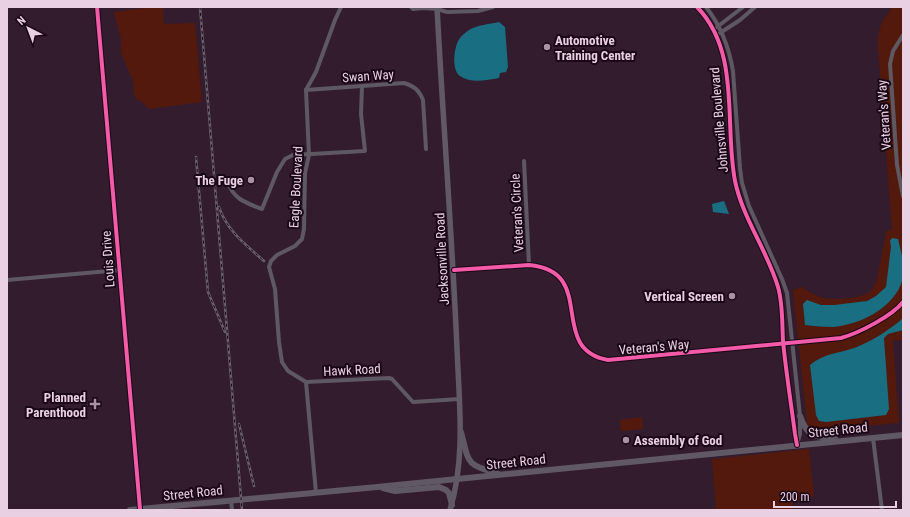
<svg xmlns="http://www.w3.org/2000/svg" width="910" height="517" font-family="'Roboto Condensed',sans-serif">
<rect width="100%" height="100%" fill="#331c2e"/>
<!-- green -->
<g fill="#52190c">
<polygon points="152,7 163,7 164,24 195,23 202,102 149,109 141,101 137,100 134,94 133,81 121,53 121,40 114,12"/>
<path d="M892,7h11v333l-10,1 6,82 -83,7 -7,-1 -2,-6 -14,-133 8,-3c7,3 15,10 23,11 10,2 35,1 44,-5 5,-4 7,-8 9,-13l9,-48 6,-3 -14,-181v-12l3,-12z"/>
<polygon points="642,417 643,429 621,431 620,420"/>
<polygon points="809,449 814,496 792,501 793,510 716,510 712,459"/>
</g>
<!-- water -->
<g fill="#1a6e81">
<path d="M499,22l6,5 3,40 -2,5 -6,1 -1,5c-13,2 -27,6 -39,-2 -9,-6 -6,-31 0,-38 2,-3 6,-6 9,-8 8,-5 21,-6 30,-8z"/>
<polygon points="724,201 729,214 713,212 712,204"/>
<path d="M892,238l6,1c3,13 8,29 4,42 -8,27 -43,44 -69,46 -9,0 -19,-1 -28,-2l-2,-21 4,-4 14,5h13l33,-4 9,-5 10,-9 5,-40 -1,-6z"/>
<path d="M903,318v12l-15,4 -4,4 5,71 -3,6 -60,7 -7,-1 -3,-6 -6,-50c14,-12 31,-12 47,-18 16,-7 33,-17 46,-29z"/>
</g>
<g fill="none" stroke-linecap="round" stroke-linejoin="round">
<!-- street -->
<g stroke="#5e5863" stroke-width="4">
<polyline points="97,7 140,509"/>
<polyline points="411,7 413,9 424,8 437,9 447,12 478,11 493,7"/>
<path d="M697,7c44,45 27,117 38,174 8,38 32,69 43,106 5,17 4,37 5,54 3,31 8,62 12,93l2,11"/>
<path d="M706,7c15,19 23,40 27,64l7,97 2,15 7,23 33,73 5,14 13,123v18l-3,11"/>
<polyline points="717,27 743,7"/>
<polyline points="720,33 740,20 755,7"/>
<polyline points="903,35 893,51 890,64 897,165 903,196"/>
<path d="M306,90l98,-7c10,3 15,7 19,17l3,49"/>
<polyline points="524,161 529,265"/>
<path d="M228,182c5,17 18,21 34,27l15,-37 8,-13 8,-4 72,-4 -4,-37 1,-28"/>
<path d="M454,270l75,-5c70,6 17,84 79,95l233,-22c18,-5 51,-22 62,-36"/>
<polyline points="7,280 120,270"/>
<polyline points="306,382 288,371 282,362 279,342 275,289 269,267 271,261 277,255 295,246 302,239 304,229 305,173 309,155 306,90 316,72 335,20 341,7"/>
<polyline points="306,382 389,378 392,379 413,402 460,399"/>
<polyline points="306,382 316,493"/>
<polyline points="873,438 882,510"/>
<polyline points="231,500 232,510"/>
</g>
<!-- secondary -->
<path stroke="#615966" stroke-width="5.5" d="M437,7c6,114 15,227 20,341 2,54 9,109 -7,162"/>
<!-- primary -->
<g stroke="#615865" stroke-width="6">
<path d="M800,416c8,22 14,20 35,23"/>
<path d="M461,432c8,30 4,33 36,41"/>
<polyline points="383,488 395,491 439,487 446,490 449,493 452,505"/>
<polyline points="130,510 377,487 903,435"/>
</g>
<!-- rail casing -->
<g stroke="#695f6a" stroke-width="2.5">
<g id="rail">
<polyline points="200,7 242,510"/>
<polyline points="196,157 208,292 225,332"/>
<path d="M219,207c8,24 27,38 45,54"/>
<polyline points="239,424 254,486"/>
</g>
</g>
<!-- rail -->
<use href="#rail" stroke="#190715" stroke-width="1" stroke-dasharray="3" stroke-linecap="butt"/>
<!-- cycleway casing -->
<g stroke="#190715" stroke-width="6">
<g id="cycleway">
<polyline points="97,7 140,509"/>
<path d="M697,7c44,45 27,117 38,174 8,38 32,69 43,106 5,17 4,37 5,54 3,31 8,62 12,93l2,11"/>
<path d="M454,270l75,-5c70,6 17,84 79,95l233,-22c18,-5 51,-22 62,-36"/>
</g>
</g>
<!-- cycleway -->
<use href="#cycleway" stroke="#f35aa7" stroke-width="4"/>
</g>
<!-- markers -->
<g fill="#aa91a4" stroke="#190715" stroke-width="1.5">
<circle cx="547" cy="47" r="4"/>
<circle cx="251" cy="180" r="4"/>
<circle cx="732" cy="296" r="4"/>
<path d="M93 398h4v4h4v4h-4v4h-4v-4h-4v-4h4z"/>
<circle cx="626" cy="440" r="4"/>
</g>
<g text-anchor="middle" dominant-baseline="central" stroke-width="4" stroke-linejoin="round" paint-order="stroke">
<!-- poi labels -->
<g font-size="13" font-weight="bold" fill="#ead0e3" stroke="#190715" text-anchor="end">
<text x="555" y="40" text-anchor="start">Automotive<tspan x="555" dy="15">Training Center</tspan></text>
<text x="243" y="180">The Fuge</text>
<text x="724" y="296">Vertical Screen</text>
<text x="86" y="397">Planned<tspan x="86" dy="15">Parenthood</tspan></text>
<text x="634" y="440" text-anchor="start">Assembly of God</text>
</g>
<!-- street labels -->
<g font-size="13" fill="#ead0e3" stroke="#190715">
<text transform="translate(368 76) rotate(-4)">Swan Way</text>
<text transform="translate(884 115) rotate(-94)">Veteran's Way</text>
<text transform="translate(719 120) rotate(-95)">Johnsville Boulevard</text>
<text transform="translate(296 187) rotate(-87)">Eagle Boulevard</text>
<text transform="translate(517 213) rotate(-93)">Veteran's Circle</text>
<text transform="translate(108 259) rotate(-94)">Louis Drive</text>
<text transform="translate(442 259) rotate(-93)">Jacksonville Road</text>
<text transform="translate(654 347) rotate(-5)">Veteran's Way</text>
<text transform="translate(352 370) rotate(-3)">Hawk Road</text>
<text transform="translate(838 430) rotate(-6)">Street Road</text>
<text transform="translate(516 462) rotate(-6)">Street Road</text>
<text transform="translate(193 493) rotate(-6)">Street Road</text>
</g>
</g>
<!-- border -->
<rect width="910" height="517" fill="none" stroke="#ead0e3" stroke-width="16"/>
<!-- north arrow -->
<g transform="translate(28 28) rotate(318)" stroke="#190715" stroke-width="3" paint-order="stroke">
<path d="M0-3L7 15L0 10L-7 15Z" fill="#ead0e3"/>
<text y="-6" font-size="11" font-weight="bold" text-anchor="middle" fill="#ead0e3">N</text>
</g>
<!-- scale -->
<path d="M774 501v6h122v-6" fill="none" stroke="#ead0e3" stroke-width="2"/>
<text x="780" y="501" font-size="12" fill="#ead0e3" stroke="#190715" stroke-width="3" paint-order="stroke">200 m</text>
</svg>
